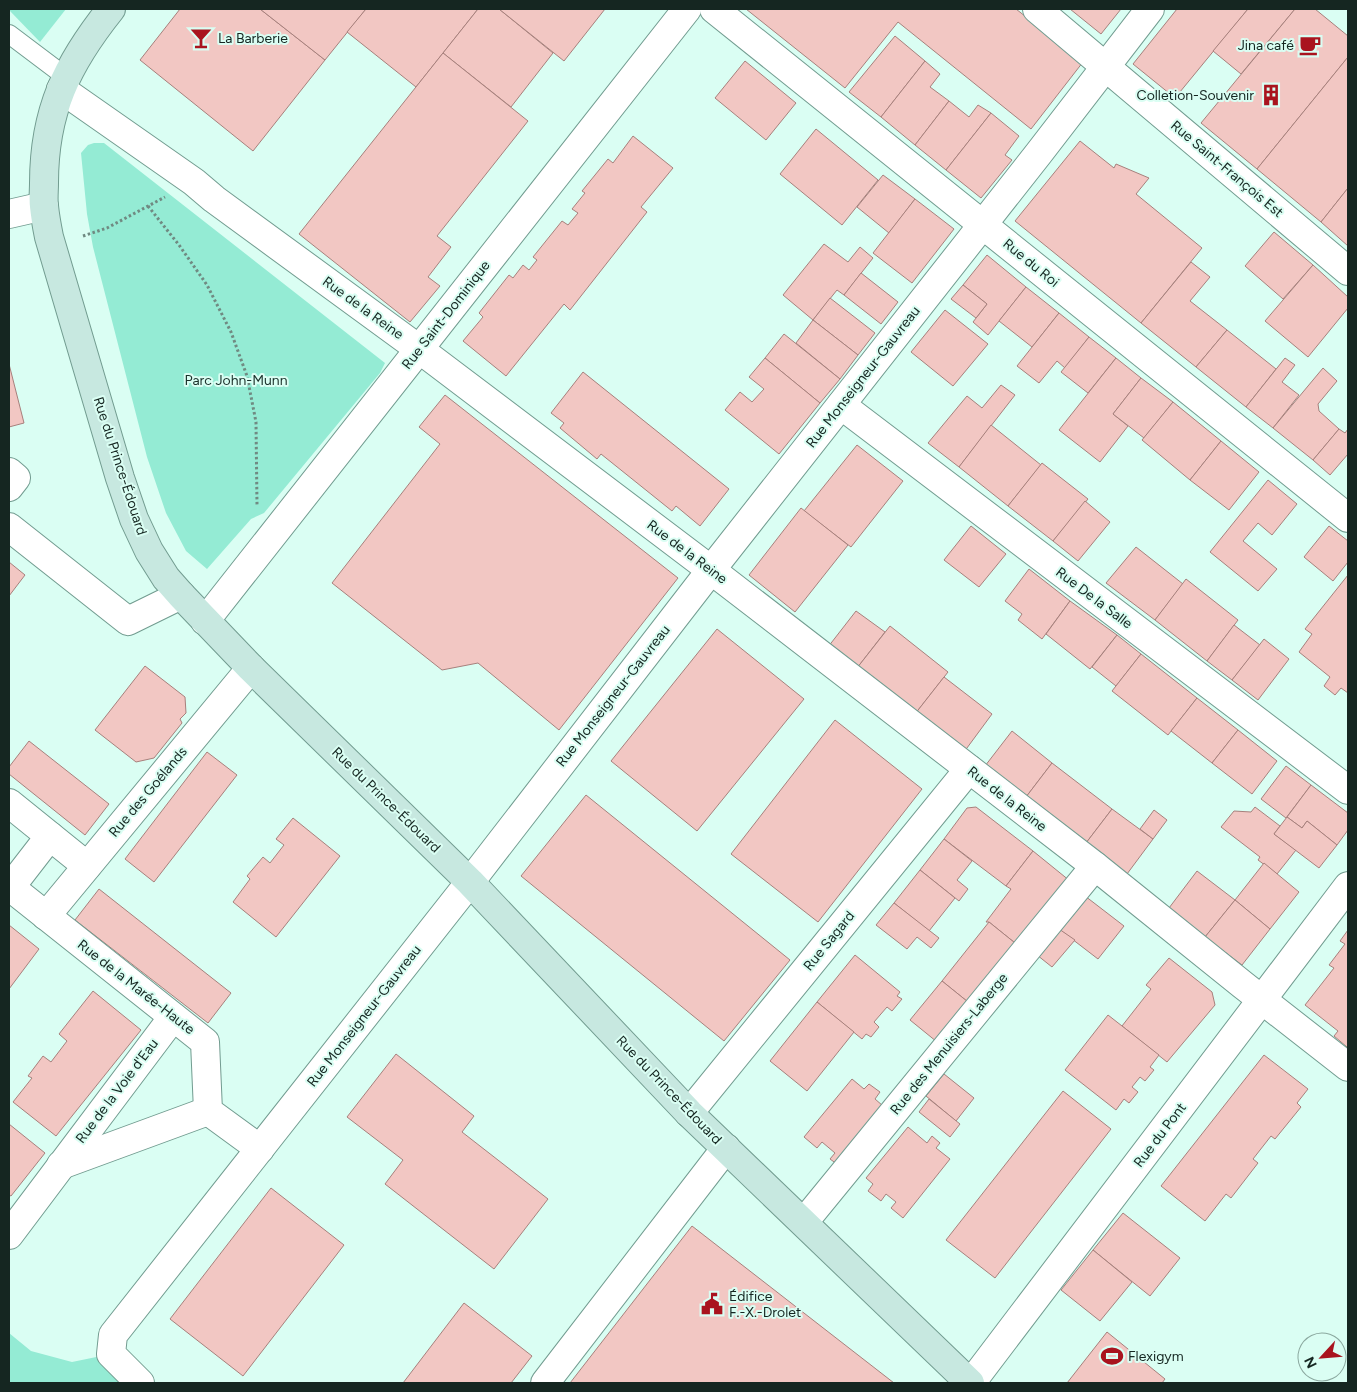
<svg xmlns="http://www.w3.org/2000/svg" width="1357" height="1392" font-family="Figtree,sans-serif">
<rect width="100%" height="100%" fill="#dafef3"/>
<!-- green -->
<g fill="#94ebd4">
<polygon points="9,9 66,9 40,42 9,10"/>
<polygon points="94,143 104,143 385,363 380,373 264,513 251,519 207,569 186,551 166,513 147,457 93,247 87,214 81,153 88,145"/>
<polygon points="9,1333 31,1351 72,1362 111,1354 140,1383 9,1383"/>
</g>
<!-- building -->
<g fill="#f2c7c3" stroke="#a7807c">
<polygon points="180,9 260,9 325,60 253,151 140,60"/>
<polygon points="260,9 366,9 325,60"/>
<polygon points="366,9 478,9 416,87 347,32"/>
<polygon points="478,9 499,9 553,53 511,107 443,53"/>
<polygon points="499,9 605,9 564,61"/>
<polygon points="746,9 1016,9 1083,62 1031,129 898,22 845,88"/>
<polygon points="1070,9 1121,9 1101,34"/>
<polygon points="1177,9 1248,9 1175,98 1133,64"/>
<polygon points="1248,9 1295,9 1241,74 1213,51"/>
<polygon points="1295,9 1315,9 1348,36 1348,57 1257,169 1201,123"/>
<polygon points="895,36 925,61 881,117 849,92"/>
<polygon points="443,53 528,121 437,236 451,247 428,277 440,286 410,322 299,234"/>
<polygon points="1348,57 1348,188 1321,222 1257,169"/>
<polygon points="745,61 796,103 766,140 715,98"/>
<polygon points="925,61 940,74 930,87 949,101 915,145 881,117"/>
<polygon points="949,101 969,117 978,105 991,113 946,170 915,145"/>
<polygon points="991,113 1019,136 1005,155 1012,160 981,198 946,170"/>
<polygon points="816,129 878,180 842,225 780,174"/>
<polygon points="633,136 673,168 641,207 647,212 570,310 564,304 506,376 463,341 483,317 479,313 509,275 513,278 523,265 529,270 537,260 533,257 562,221 568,225 578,213 572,209 585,193 582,191 608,159 613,163"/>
<polygon points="1080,141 1114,168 1116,164 1149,178 1136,194 1202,248 1141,323 1015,221"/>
<polygon points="883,175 915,199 889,233 857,207"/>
<polygon points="1348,188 1348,246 1321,222"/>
<polygon points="915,199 954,229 912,283 873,253"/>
<polygon points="1274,232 1313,265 1283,299 1245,266"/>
<polygon points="824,244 848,262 860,247 873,258 844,295 837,290 813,320 783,295"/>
<polygon points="987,255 1026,287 988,335 973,322 987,304 963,285"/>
<polygon points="1191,262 1210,277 1190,301 1227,330 1196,367 1141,323"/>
<polygon points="1313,265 1348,297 1348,308 1308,357 1265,321"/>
<polygon points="861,273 898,302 881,324 844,295"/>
<polygon points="963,285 987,304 976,318 951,299"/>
<polygon points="1026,287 1059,313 1032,347 999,321"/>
<polygon points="830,298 875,333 858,355 813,320"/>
<polygon points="945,310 988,344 953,386 911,352"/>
<polygon points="1059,313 1089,337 1065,368 1057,361 1039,383 1017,366"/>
<polygon points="813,320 858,355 840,379 796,343"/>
<polygon points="1227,330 1276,369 1246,407 1196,367"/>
<polygon points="784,334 840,379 820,403 765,358"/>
<polygon points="1089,337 1116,358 1088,393 1061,372"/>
<polygon points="765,358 820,403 779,454 725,410 740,392 752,402 764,389 749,377"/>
<polygon points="1116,358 1141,378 1113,414 1128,426 1100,462 1059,430"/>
<polygon points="1285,358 1295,365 1282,382 1299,395 1273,428 1246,407"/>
<polygon points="9,364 24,423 9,427"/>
<polygon points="1323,368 1337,381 1318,404 1319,411 1339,429 1313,460 1273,428"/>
<polygon points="583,372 729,489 700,526 676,506 672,511 601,454 597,459 560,428 564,423 551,413"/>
<polygon points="1141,378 1173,402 1144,438 1113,414"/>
<polygon points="1001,385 1015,395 959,467 928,443 967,396 982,408"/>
<polygon points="445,395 678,578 559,730 478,663 442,670 332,583 440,444 419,427"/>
<polygon points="1173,402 1221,441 1190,480 1142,440"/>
<polygon points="991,425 1041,465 1008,506 959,467"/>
<polygon points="1339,429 1345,433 1348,429 1348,454 1330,475 1313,460"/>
<polygon points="1221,441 1259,472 1229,510 1190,480"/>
<polygon points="857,445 903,481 851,547 804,511"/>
<polygon points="1042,463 1088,499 1053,541 1008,506"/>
<polygon points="1268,480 1297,504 1272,535 1258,523 1243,541 1277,569 1258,591 1210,552"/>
<polygon points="1085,501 1110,522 1078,561 1053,541"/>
<polygon points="801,508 848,545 795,612 749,575"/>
<polygon points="971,526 1006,554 979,587 944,560"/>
<polygon points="1329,526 1348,541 1348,562 1333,581 1304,557"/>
<polygon points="1136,547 1183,584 1155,620 1106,583"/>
<polygon points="9,562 25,575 9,596"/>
<polygon points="1029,569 1070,601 1042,639 1018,620 1022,614 1005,601"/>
<polygon points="1348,575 1348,693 1341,688 1335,695 1324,686 1330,677 1299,652 1312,634 1305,629"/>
<polygon points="1186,579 1238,620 1207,661 1155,620"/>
<polygon points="1070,601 1117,635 1090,669 1046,634"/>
<polygon points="856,611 885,632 857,668 828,647"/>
<polygon points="1234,625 1260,645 1232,680 1207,661"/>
<polygon points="890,626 948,672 915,714 857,668"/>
<polygon points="717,629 804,699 697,831 611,761"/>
<polygon points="1117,635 1141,654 1116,686 1092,667"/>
<polygon points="1264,639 1289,659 1258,700 1232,680"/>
<polygon points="1141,654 1197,698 1168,735 1112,691"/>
<polygon points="145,666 185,697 186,713 180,719 182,723 154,758 136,762 95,730"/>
<polygon points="944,677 992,714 964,752 915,714"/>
<polygon points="1197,698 1238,730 1212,763 1171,731"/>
<polygon points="835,720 922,789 818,922 731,854"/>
<polygon points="1238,730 1277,761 1252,794 1212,763"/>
<polygon points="1012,731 1052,763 1026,797 985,766"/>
<polygon points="29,741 109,804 85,835 9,774 9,767"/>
<polygon points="207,752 237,775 154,882 125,859"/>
<polygon points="1052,763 1112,809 1086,843 1026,797"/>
<polygon points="1286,766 1311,785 1286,818 1261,799"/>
<polygon points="1311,785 1348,813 1348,830 1337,845 1307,821 1302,828 1287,817"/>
<polygon points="586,795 790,960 724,1041 521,876"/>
<polygon points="976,807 1033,851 1006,886 944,839 967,808"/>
<polygon points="1255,807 1280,826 1274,834 1296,850 1277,874 1258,860 1260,857 1221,827 1234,811 1251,812"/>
<polygon points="1112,809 1153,839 1127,874 1086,843"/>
<polygon points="1154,810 1167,820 1153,839 1140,829"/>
<polygon points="1287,817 1302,828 1307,821 1337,845 1319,868 1274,834"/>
<polygon points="293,818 340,856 276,937 233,902 250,879 247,876 263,857 270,863 284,845 276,839"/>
<polygon points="944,839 972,861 957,880 968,889 959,901 920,870"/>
<polygon points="1033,851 1070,881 1020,947 989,922 986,922 1011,889 1006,886"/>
<polygon points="1264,863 1299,892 1270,929 1235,900"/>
<polygon points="920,870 955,898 929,931 894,903"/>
<polygon points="1197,871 1235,900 1205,937 1169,908"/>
<polygon points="99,889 231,993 208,1023 75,920"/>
<polygon points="1085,896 1124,926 1098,959 1059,929"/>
<polygon points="1235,900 1270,929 1242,965 1205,937"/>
<polygon points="894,903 939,938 931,948 917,937 907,949 876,925"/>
<polygon points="989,922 1020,947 973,1006 942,981"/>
<polygon points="9,925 39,949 9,989"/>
<polygon points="1059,929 1075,940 1052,967 1037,955"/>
<polygon points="1348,930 1348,1045 1347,1047 1334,1036 1338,1031 1305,1005 1334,968 1329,965 1345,944 1340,941"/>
<polygon points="855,955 900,992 897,996 902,999 892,1011 887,1007 874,1022 879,1027 871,1037 866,1034 862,1039 817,1002"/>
<polygon points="1169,958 1212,992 1215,1005 1167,1062 1122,1026 1151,989 1146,985"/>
<polygon points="942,981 973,1006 942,1046 910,1020"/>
<polygon points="93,991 141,1030 56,1136 13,1102 32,1078 28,1076 43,1056 51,1062 67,1041 59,1034"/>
<polygon points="817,1002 854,1032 807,1091 770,1061"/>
<polygon points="1108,1015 1159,1055 1150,1067 1154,1070 1145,1081 1140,1077 1132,1087 1138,1092 1129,1103 1124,1099 1116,1110 1065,1070"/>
<polygon points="396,1054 474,1116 462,1132 548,1199 494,1269 385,1184 403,1160 347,1117"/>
<polygon points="1264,1055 1308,1089 1297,1103 1301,1107 1275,1139 1271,1136 1253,1159 1258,1163 1231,1198 1226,1194 1205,1221 1161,1186"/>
<polygon points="944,1074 974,1098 956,1121 926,1096"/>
<polygon points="852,1079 864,1089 869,1084 880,1092 875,1099 890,1112 841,1167 830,1159 835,1153 822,1142 817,1148 804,1137"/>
<polygon points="1063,1091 1111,1129 995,1278 946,1240"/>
<polygon points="929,1099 960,1124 950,1137 919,1112"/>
<polygon points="9,1124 45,1153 11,1196 9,1195"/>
<polygon points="908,1127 927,1143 932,1136 940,1143 936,1148 950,1159 903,1218 891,1208 896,1202 886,1194 881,1201 868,1191 873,1184 866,1178"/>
<polygon points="271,1188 344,1245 243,1376 170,1319"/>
<polygon points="1123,1213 1180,1258 1150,1296 1093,1250"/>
<polygon points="692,1226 894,1383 570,1383"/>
<polygon points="1093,1250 1132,1282 1100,1321 1061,1290"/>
<polygon points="464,1303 532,1356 511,1383 403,1383"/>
<polygon points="1107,1332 1165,1379 1162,1383 1067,1383"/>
</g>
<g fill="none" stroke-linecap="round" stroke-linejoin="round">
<!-- lane casing -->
<g stroke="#729c90" stroke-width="20">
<polyline id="lane" points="9,34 66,77"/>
</g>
<!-- street casing -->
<g stroke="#729c90" stroke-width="30">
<g id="street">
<polyline points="714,9 1348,518"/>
<polyline points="1037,9 1348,271"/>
<polyline points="61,89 194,182 214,199 419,349 711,570 1095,866 1243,985 1348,1067"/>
<polyline points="9,214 44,206"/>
<polyline points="841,405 1348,790"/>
<polyline points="9,472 16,478 9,487"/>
<polyline points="9,527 128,621 181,595"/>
<polyline points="205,621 687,9"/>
<polyline points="9,803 87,866"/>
<polyline points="10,887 205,1042 208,1111 260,1149"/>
<polyline points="9,889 50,836"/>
<polyline points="46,916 251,668"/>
<polyline points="689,1113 969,769"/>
<polyline points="61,1165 208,1111"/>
<polyline points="804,1222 1095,866"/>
<polyline points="9,1235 173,1017"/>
<polyline points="140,1383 111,1354 113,1335 470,882 711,570 1039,153 1150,9"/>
<polyline points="545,1383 726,1148"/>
<polyline points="971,1383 1348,886"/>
</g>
</g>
<!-- secondary casing -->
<g stroke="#729c90" stroke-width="30">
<path id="secondary" d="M111,9c-44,55 -67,102 -67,174 0,8 -1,16 0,23 1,10 3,21 5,31l71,241 14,41 15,32 17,27 15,17 70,73 219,214 219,231 281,270"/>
</g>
<!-- path -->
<g stroke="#708a82" stroke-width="3" stroke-dasharray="2.5 2.5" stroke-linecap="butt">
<polyline points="148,206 179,245 207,285 231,332 247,376 256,422 257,505"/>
<polyline points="83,236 107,228 165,197"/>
</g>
<!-- lane -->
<use href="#lane" stroke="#fff" stroke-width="18"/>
<!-- street -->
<use href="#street" stroke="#fff" stroke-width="28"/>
<!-- secondary -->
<use href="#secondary" stroke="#c7e8e0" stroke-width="28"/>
</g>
<!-- icons -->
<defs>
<g id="bar-bare" transform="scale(1.725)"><path d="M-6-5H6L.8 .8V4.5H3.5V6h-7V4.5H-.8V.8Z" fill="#a9141e" stroke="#dafef3" stroke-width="2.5" paint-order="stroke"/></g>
<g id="cafe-bare" transform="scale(1.725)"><path d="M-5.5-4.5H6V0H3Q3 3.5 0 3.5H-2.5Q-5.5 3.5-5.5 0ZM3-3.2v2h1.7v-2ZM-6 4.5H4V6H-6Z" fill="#a9141e" stroke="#dafef3" stroke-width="2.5" paint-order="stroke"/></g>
<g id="building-bare" transform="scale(1.725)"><path d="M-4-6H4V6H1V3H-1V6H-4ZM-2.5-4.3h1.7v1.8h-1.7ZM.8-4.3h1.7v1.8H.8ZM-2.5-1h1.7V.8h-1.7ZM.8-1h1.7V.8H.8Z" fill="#a9141e" stroke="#dafef3" stroke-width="2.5" paint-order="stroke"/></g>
<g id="civic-bare" transform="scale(1.725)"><path d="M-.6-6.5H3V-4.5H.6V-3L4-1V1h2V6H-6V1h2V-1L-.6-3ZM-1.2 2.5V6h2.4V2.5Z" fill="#a9141e" stroke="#dafef3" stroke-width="2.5" paint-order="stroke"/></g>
<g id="stadium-bare" transform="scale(1.725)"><path d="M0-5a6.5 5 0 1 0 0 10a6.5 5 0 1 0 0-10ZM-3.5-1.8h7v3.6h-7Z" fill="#a9141e" stroke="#dafef3" stroke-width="2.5" paint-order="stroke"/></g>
</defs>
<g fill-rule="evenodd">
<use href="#bar-bare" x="201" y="38"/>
<use href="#cafe-bare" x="1310" y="45"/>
<use href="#building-bare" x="1271" y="95"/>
<use href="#civic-bare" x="712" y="1304"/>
<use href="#stadium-bare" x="1112" y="1356"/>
</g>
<g text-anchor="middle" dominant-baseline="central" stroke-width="4" stroke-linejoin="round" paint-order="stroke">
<!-- poi labels -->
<g font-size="14" fill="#152621" stroke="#dafef3" text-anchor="start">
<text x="218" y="38">La Barberie</text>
<text x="1294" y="45" text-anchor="end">Jina café</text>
<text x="1254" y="95" text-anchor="end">Colletion-Souvenir</text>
<text x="729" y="1296">Édifice<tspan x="729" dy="16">F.-X.-Drolet</tspan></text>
<text x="1128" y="1356">Flexigym</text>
</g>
<!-- street labels -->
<g font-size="14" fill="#152621" stroke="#dafef3">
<text transform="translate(1227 169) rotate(40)">Rue Saint-François Est</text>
<text transform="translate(1031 263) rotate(39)">Rue du Roi</text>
<text transform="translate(363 308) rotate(36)">Rue de la Reine</text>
<text transform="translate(446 315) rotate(-52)">Rue Saint-Dominique</text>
<text transform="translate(863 377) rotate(-52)">Rue Monseigneur-Gauvreau</text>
<text transform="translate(120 466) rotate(72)">Rue du Prince-Édouard</text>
<text transform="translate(687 552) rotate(37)">Rue de la Reine</text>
<text transform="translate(1094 598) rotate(37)">Rue De la Salle</text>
<text transform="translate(613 696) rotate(-52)">Rue Monseigneur-Gauvreau</text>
<text transform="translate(148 792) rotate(-50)">Rue des Goélands</text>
<text transform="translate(1007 799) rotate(38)">Rue de la Reine</text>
<text transform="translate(386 800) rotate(44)">Rue du Prince-Édouard</text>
<text transform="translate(829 941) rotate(-51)">Rue Sagard</text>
<text transform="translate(136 987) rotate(38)">Rue de la Marée-Haute</text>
<text transform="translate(364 1016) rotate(-52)">Rue Monseigneur-Gauvreau</text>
<text transform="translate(949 1044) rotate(-51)">Rue des Menuisiers-Laberge</text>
<text transform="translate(669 1090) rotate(46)">Rue du Prince-Édouard</text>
<text transform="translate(117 1091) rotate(-53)">Rue de la Voie d'Eau</text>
<text transform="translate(1160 1135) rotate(-53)">Rue du Pont</text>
</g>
<!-- park labels -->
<g font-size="14" fill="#1b312b" stroke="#dafef3">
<text x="236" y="380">Parc John-Munn</text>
</g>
</g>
<!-- border -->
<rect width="1357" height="1392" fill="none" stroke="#152621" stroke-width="20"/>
<!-- north arrow -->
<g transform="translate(1322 1357) rotate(244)"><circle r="24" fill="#dafef3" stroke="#8ba89f"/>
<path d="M0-4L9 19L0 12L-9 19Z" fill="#a9141e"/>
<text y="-8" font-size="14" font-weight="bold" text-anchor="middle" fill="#152621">N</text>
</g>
</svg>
